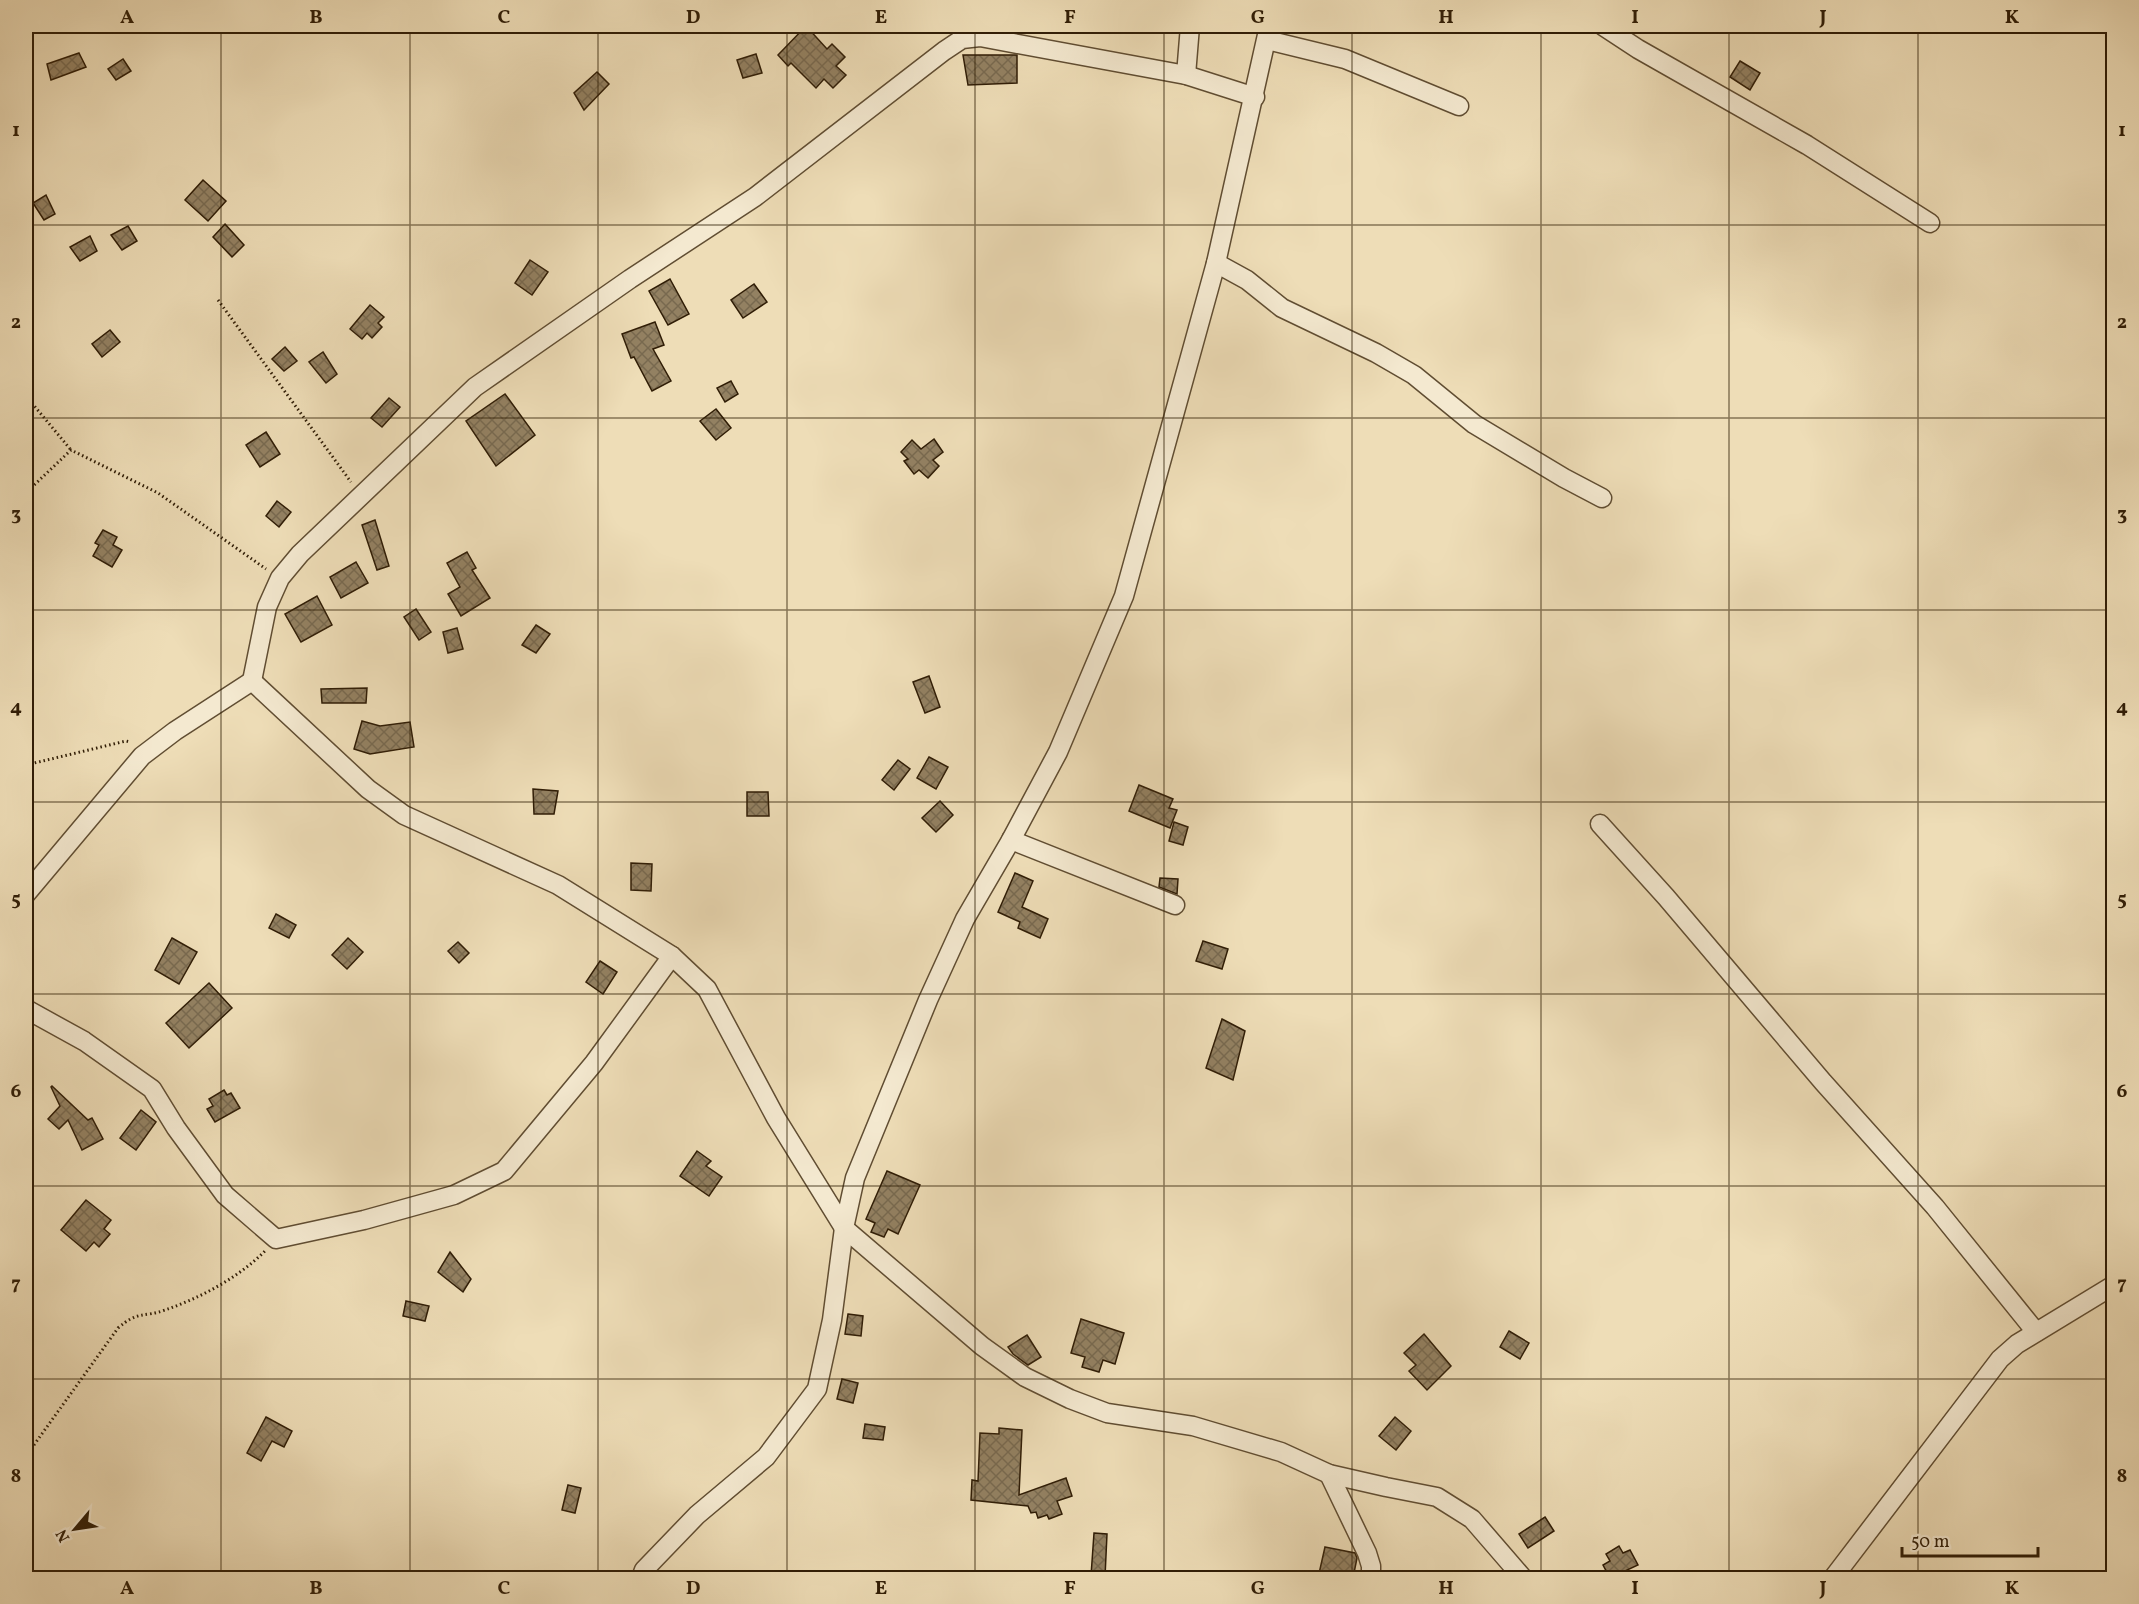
<svg xmlns="http://www.w3.org/2000/svg" width="2139" height="1604" font-family="Vollkorn,serif">
<defs>
<pattern id="building-cross-hatch" width="8" height="8" patternUnits="userSpaceOnUse" patternTransform="scale(1.5)"><rect width="8" height="8" fill="#938162"/><path d="M0 0l8 8M0 8l8-8" fill="none" stroke="#78694f"/></pattern>
</defs>
<rect width="100%" height="100%" fill="#eeddb7"/>
<filter id="stains"><feTurbulence type="fractalNoise" baseFrequency=".00333" numOctaves="4"/><feColorMatrix values="0 0 0 0 .2 0 0 0 0 .09 0 0 0 0 .02 0 0 0 .5 -.17"/></filter>
<radialGradient id="worn" r=".72"><stop offset=".6" stop-color="#630" stop-opacity="0"/><stop offset="1" stop-color="#630" stop-opacity=".3"/></radialGradient>
<!-- building -->
<g fill="url(#building-cross-hatch)" stroke="#301d06" stroke-width="1.5">
<polygon points="806,26 827,49 832,44 845,57 836,66 846,75 833,88 824,79 816,88 791,63 788,66 778,55"/>
<polygon points="79,53 86,67 51,80 47,64"/>
<polygon points="756,54 762,73 743,78 737,60"/>
<polygon points="963,55 1017,55 1017,83 968,85"/>
<polygon points="123,59 131,71 116,80 108,69"/>
<polygon points="1740,61 1760,73 1750,90 1730,77"/>
<polygon points="597,72 609,84 584,110 574,93"/>
<polygon points="203,180 226,201 208,221 185,200"/>
<polygon points="46,195 55,214 44,220 33,203"/>
<polygon points="225,224 244,245 232,257 213,237"/>
<polygon points="128,226 137,241 122,250 111,235"/>
<polygon points="90,236 97,251 80,261 70,247"/>
<polygon points="530,260 548,272 532,295 515,283"/>
<polygon points="670,279 689,314 668,325 649,291"/>
<polygon points="754,284 767,302 743,318 731,300"/>
<polygon points="370,305 384,317 378,323 382,327 372,338 367,333 362,339 350,329"/>
<polygon points="655,322 664,345 653,349 671,381 652,391 634,357 631,358 622,334"/>
<polygon points="110,330 120,342 102,357 92,344"/>
<polygon points="285,347 297,361 284,371 272,359"/>
<polygon points="323,352 337,374 326,383 309,362"/>
<polygon points="731,381 738,394 725,402 717,388"/>
<polygon points="505,394 535,435 496,466 466,421"/>
<polygon points="389,398 400,407 382,427 371,418"/>
<polygon points="716,409 731,428 716,440 700,421"/>
<polygon points="266,432 280,454 260,467 246,445"/>
<polygon points="934,439 943,452 933,460 939,466 928,478 919,470 914,474 904,461 908,459 901,452 912,440 921,449"/>
<polygon points="277,501 291,512 279,527 266,516"/>
<polygon points="375,520 389,566 377,570 362,525"/>
<polygon points="103,530 117,537 113,545 122,550 112,567 93,556 99,545 95,543"/>
<polygon points="467,552 476,568 472,570 490,598 461,616 448,594 460,587 447,563"/>
<polygon points="356,562 368,583 341,598 330,577"/>
<polygon points="317,596 332,625 301,642 285,614"/>
<polygon points="416,609 431,632 419,640 404,617"/>
<polygon points="536,625 550,634 536,653 522,645"/>
<polygon points="457,628 463,649 448,653 443,632"/>
<polygon points="929,676 940,707 925,713 913,682"/>
<polygon points="367,688 366,703 322,703 321,689"/>
<polygon points="362,721 380,726 410,722 414,747 370,754 354,749"/>
<polygon points="929,757 948,767 936,789 917,778"/>
<polygon points="898,760 910,769 894,790 882,780"/>
<polygon points="1139,785 1173,799 1169,808 1177,810 1170,828 1129,811"/>
<polygon points="533,789 558,791 554,814 534,814"/>
<polygon points="747,792 768,792 769,816 747,816"/>
<polygon points="940,801 953,815 936,832 922,818"/>
<polygon points="1174,822 1188,827 1183,845 1169,841"/>
<polygon points="631,863 652,864 651,891 631,890"/>
<polygon points="1015,873 1033,881 1022,907 1048,919 1040,938 1018,928 1020,922 998,912"/>
<polygon points="1160,878 1178,879 1177,894 1159,887"/>
<polygon points="276,914 296,925 289,938 269,928"/>
<polygon points="172,938 197,952 179,984 155,970"/>
<polygon points="348,938 363,952 347,969 332,955"/>
<polygon points="1203,941 1228,949 1222,969 1196,961"/>
<polygon points="458,942 469,953 459,963 448,951"/>
<polygon points="600,961 617,972 603,994 586,982"/>
<polygon points="209,983 232,1008 189,1048 166,1023"/>
<polygon points="1222,1019 1245,1031 1233,1080 1206,1068"/>
<polygon points="52,1086 88,1120 92,1118 103,1139 82,1150 68,1120 59,1129 48,1119 60,1106 51,1087"/>
<polygon points="224,1090 227,1095 231,1093 240,1108 215,1122 207,1109 213,1106 209,1099"/>
<polygon points="141,1110 156,1122 136,1150 120,1138"/>
<polygon points="697,1151 711,1161 706,1166 722,1177 709,1196 680,1176"/>
<polygon points="887,1171 920,1185 898,1234 888,1229 884,1237 871,1232 875,1223 866,1219"/>
<polygon points="86,1200 111,1220 104,1229 110,1234 99,1247 94,1242 86,1251 61,1230"/>
<polygon points="450,1252 471,1279 463,1292 438,1272"/>
<polygon points="406,1301 429,1306 425,1321 403,1316"/>
<polygon points="848,1314 863,1316 861,1336 845,1334"/>
<polygon points="1081,1319 1124,1333 1115,1364 1103,1360 1099,1372 1082,1367 1085,1357 1071,1353"/>
<polygon points="1509,1331 1529,1343 1520,1359 1500,1347"/>
<polygon points="1424,1334 1451,1366 1427,1390 1409,1371 1416,1365 1404,1353"/>
<polygon points="1027,1335 1041,1357 1028,1365 1013,1354 1008,1347"/>
<polygon points="842,1379 858,1383 853,1403 837,1399"/>
<polygon points="266,1417 292,1431 284,1447 272,1441 261,1461 247,1453"/>
<polygon points="1395,1417 1411,1431 1396,1450 1379,1436"/>
<polygon points="865,1424 885,1427 883,1440 863,1438"/>
<polygon points="999,1428 1022,1430 1019,1495 1066,1478 1072,1496 1057,1501 1062,1514 1049,1519 1047,1515 1038,1518 1036,1512 1031,1513 1028,1506 971,1500 972,1480 978,1481 980,1433 999,1434"/>
<polygon points="568,1485 581,1488 575,1513 562,1510"/>
<polygon points="1545,1517 1554,1531 1528,1548 1519,1534"/>
<polygon points="1094,1533 1107,1534 1105,1577 1091,1576"/>
<polygon points="1619,1546 1623,1553 1630,1550 1638,1565 1610,1578 1603,1565 1610,1561 1606,1554"/>
<polygon points="1325,1547 1355,1553 1357,1558 1353,1578 1318,1578"/>
</g>
<g fill="none" stroke-linecap="round" stroke-linejoin="round">
<!-- minor casing -->
<g stroke="#604d32" stroke-width="21">
<g id="minor">
<polyline points="1603,26 1638,49 1807,145 1930,223"/>
<polyline points="1267,40 1345,59 1459,106"/>
<polyline points="1186,75 1190,26"/>
<polyline points="1216,263 1247,280 1282,308 1376,353 1414,375 1474,424 1564,478 1602,498"/>
<polyline points="252,681 267,607 280,578 300,554 475,387 630,279 755,197 944,51 962,39 980,37 1186,75 1255,97"/>
<polyline points="1600,824 1666,897 1823,1082 1935,1207 2036,1332"/>
<polyline points="1011,840 1175,905"/>
<polyline points="26,894 142,756 175,731 252,681 368,789 404,815 558,885 672,956 707,989 776,1118 844,1228 982,1346 1025,1377 1070,1399 1107,1413 1193,1426 1281,1452 1329,1474 1386,1487 1437,1497 1472,1519 1523,1578"/>
<polyline points="26,1009 84,1041 152,1089 176,1128 225,1195 276,1239 364,1220 454,1195 504,1171 594,1063 672,956"/>
<polyline points="1329,1474 1367,1553 1371,1566 1371,1578"/>
<polyline points="641,1578 644,1570 697,1515 766,1457 817,1389 832,1320 844,1228 855,1178 928,1000 965,919 1011,840 1058,752 1124,596 1216,263 1269,26"/>
<polyline points="1833,1578 2000,1359 2017,1344 2114,1285"/>
</g>
</g>
<!-- path -->
<g stroke="#301d06" stroke-width="3" stroke-dasharray="1.5 3" stroke-linecap="butt">
<polyline points="218,300 351,482"/>
<polyline points="26,396 71,450"/>
<polyline points="31,488 71,450 158,493 266,569"/>
<polyline points="26,765 126,741 130,742"/>
<path d="M26,1456l92,-128c21,-18 25,-10 47,-18 35,-12 73,-32 100,-59"/>
</g>
<!-- minor -->
<use href="#minor" stroke="#f4e9d0" stroke-width="18"/>
</g>
<!-- grid -->
<path fill="none" stroke="#301d06" stroke-width="1.5" stroke-opacity="0.55" d="M221,26v1552M410,26v1552M598,26v1552M787,26v1552M975,26v1552M1164,26v1552M1352,26v1552M1541,26v1552M1729,26v1552M1918,26v1552M26,225h2088M26,418h2088M26,610h2088M26,802h2088M26,994h2088M26,1186h2088M26,1379h2088"/>
<!-- margin -->
<rect width="2139" height="1604" fill="none" stroke="#eeddb7" stroke-width="66"/>
<!-- north arrow -->
<g transform="translate(75 1529) rotate(241)" stroke="#f4e9d0" stroke-width="4.5" paint-order="stroke">
<path d="M0-4.5L10 22L0 15L-10 22Z" fill="#301d06"/>
<text y="-9" font-size="16" font-weight="bold" text-anchor="middle" fill="#301d06">N</text>
</g>
<!-- scale -->
<path d="M1902 1547v9h136v-9" fill="none" stroke="#301d06" stroke-width="3"/>
<text x="1911" y="1547" font-size="18" fill="#301d06" stroke="#f4e9d0" stroke-width="4.5" paint-order="stroke">50 m</text>
<rect x="33" y="33" width="2073" height="1538" fill="none" stroke="#301d06" stroke-width="2"/>
<g font-size="20" text-anchor="middle" font-weight="bold" fill="#301d06">
<text x="127" y="23">A</text>
<text x="316" y="23">B</text>
<text x="504" y="23">C</text>
<text x="693" y="23">D</text>
<text x="881" y="23">E</text>
<text x="1070" y="23">F</text>
<text x="1258" y="23">G</text>
<text x="1446" y="23">H</text>
<text x="1635" y="23">I</text>
<text x="1823" y="23">J</text>
<text x="2012" y="23">K</text>
<text x="16" y="136">1</text>
<text x="2122" y="136">1</text>
<text x="16" y="328">2</text>
<text x="2122" y="328">2</text>
<text x="16" y="520">3</text>
<text x="2122" y="520">3</text>
<text x="16" y="713">4</text>
<text x="2122" y="713">4</text>
<text x="16" y="905">5</text>
<text x="2122" y="905">5</text>
<text x="16" y="1097">6</text>
<text x="2122" y="1097">6</text>
<text x="16" y="1289">7</text>
<text x="2122" y="1289">7</text>
<text x="16" y="1482">8</text>
<text x="2122" y="1482">8</text>
<text x="127" y="1594">A</text>
<text x="316" y="1594">B</text>
<text x="504" y="1594">C</text>
<text x="693" y="1594">D</text>
<text x="881" y="1594">E</text>
<text x="1070" y="1594">F</text>
<text x="1258" y="1594">G</text>
<text x="1446" y="1594">H</text>
<text x="1635" y="1594">I</text>
<text x="1823" y="1594">J</text>
<text x="2012" y="1594">K</text>
</g>
<rect width="100%" height="100%" filter="url(#stains)"/>
<rect width="100%" height="100%" fill="url(#worn)"/>
</svg>
